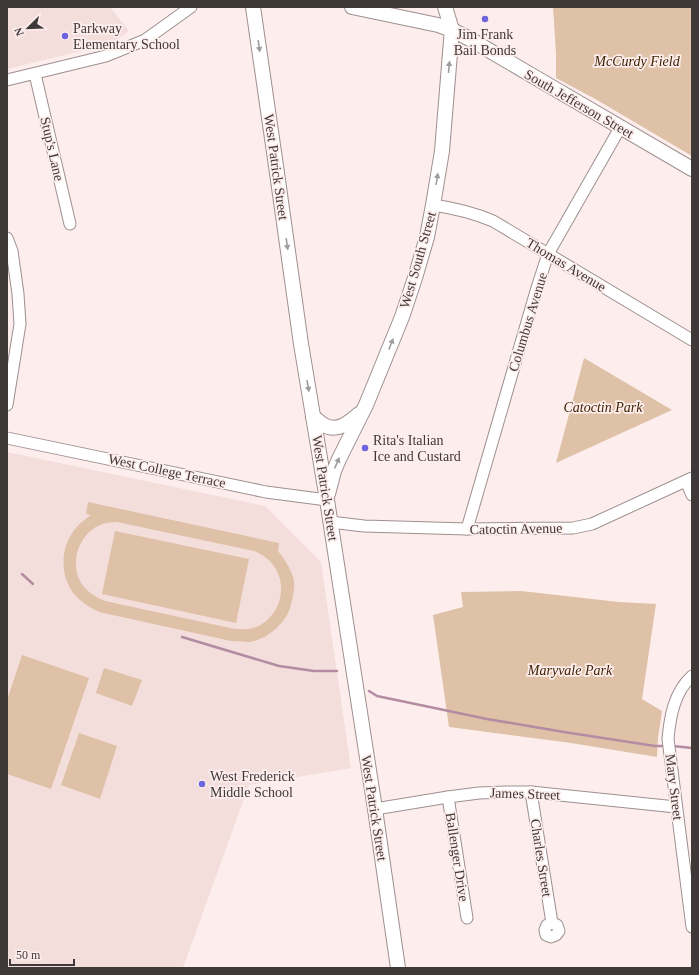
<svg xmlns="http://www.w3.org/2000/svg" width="699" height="975" font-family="'Times New Roman',serif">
<rect width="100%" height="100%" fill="#fdeeed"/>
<!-- built -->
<g fill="#f4dedc">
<polygon points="7,7 110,7 129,31 117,40 90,49 7,69"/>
<polygon points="7,452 265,506 321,562 351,768 249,785 183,968 7,968"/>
</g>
<!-- green -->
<g fill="#dfc1a8" fill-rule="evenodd">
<polygon points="553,7 692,7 692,156 597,100 556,78 556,54"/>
<polygon points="584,358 672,410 556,463"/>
<path d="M88,502l191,41 -1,8c6,8 12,16 15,26 2,7 1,12 0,19 -1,4 -2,8 -3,12 -5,16 -24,32 -41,34 -5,0 -12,-1 -18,-1l-132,-29c-7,-3 -13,-7 -19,-12 -19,-16 -22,-48 -7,-68 5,-8 11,-12 18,-17l-5,-1zM117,522l137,29c7,3 14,7 19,14 16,21 7,52 -17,62 -6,3 -14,2 -21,2l-130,-28c-7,-3 -13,-6 -18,-11 -20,-19 -11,-53 11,-64 6,-3 12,-4 19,-4z"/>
<polygon points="115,531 249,559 236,623 102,594"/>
<polygon points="521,591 619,602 656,604 642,699 662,711 658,738 657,757 571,743 449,727 433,615 463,607 461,592"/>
<polygon points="22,655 89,678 51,789 7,774 7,700"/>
<polygon points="104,668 142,680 132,706 96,693"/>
<polygon points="79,733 117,746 100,799 61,785"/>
</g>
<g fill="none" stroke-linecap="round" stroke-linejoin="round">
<!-- stream -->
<g stroke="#b48ca2" stroke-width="2.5">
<polyline points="22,574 33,584"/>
<polyline points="182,637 279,666 314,671 337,671"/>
<polyline points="369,691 377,696 487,719 564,732 655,746 666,746"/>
<polyline points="673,746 692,748"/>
</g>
<!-- minor casing -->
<g stroke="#9d908f" stroke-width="13">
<g id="minor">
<polyline points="35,74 70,224"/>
<polyline points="7,80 106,56 145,40 191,7"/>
<path d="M433,205c21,3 41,8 60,16l199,119"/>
<polyline points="7,238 12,251 18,294 20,324 7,405"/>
<polyline points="7,438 266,492 327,500"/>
<polyline points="686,481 692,495"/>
<polyline points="330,522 364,526 467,529 573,528 592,524 692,478"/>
<polyline points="467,529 536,291 548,254 620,128"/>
<path d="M692,676c-18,16 -22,41 -24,63l24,188"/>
<polyline points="531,792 552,923 557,925 559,931 556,935 551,937 546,935 545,930 547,925 552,923"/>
<polyline points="448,797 467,918"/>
<polyline points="375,809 448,797 479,793 506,792 531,792 676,807"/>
</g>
</g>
<!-- major casing -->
<g stroke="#9d908f" stroke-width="16">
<g id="major">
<polyline points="253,7 276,166 301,344 327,500 375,809 398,968"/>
<polyline points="352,7 438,25 452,30 468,38 692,169"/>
<path d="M313,417c4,2 7,6 11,8 13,8 26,-3 35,-11"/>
<polyline points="328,494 334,471 339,459 366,405 402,317 415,278 427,237 433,205 442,151 451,41 452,30 445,7"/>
</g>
</g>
<!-- minor -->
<use href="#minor" stroke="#fff" stroke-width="11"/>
<!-- major -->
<use href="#major" stroke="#fff" stroke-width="14"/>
</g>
<!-- one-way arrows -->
<defs><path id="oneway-solid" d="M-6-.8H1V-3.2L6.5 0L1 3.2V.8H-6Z"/></defs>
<g fill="#9e9c9c">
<use href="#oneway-solid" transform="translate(259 46) rotate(82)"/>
<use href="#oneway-solid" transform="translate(449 67) rotate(-85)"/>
<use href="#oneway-solid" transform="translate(437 179) rotate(-81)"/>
<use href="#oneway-solid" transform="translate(287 244) rotate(82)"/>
<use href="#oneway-solid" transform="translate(391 344) rotate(-69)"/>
<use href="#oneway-solid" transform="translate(308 386) rotate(80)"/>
<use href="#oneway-solid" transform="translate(337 463) rotate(-66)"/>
</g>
<!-- markers -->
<g fill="#6d64de" stroke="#fdeeed" stroke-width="1.5">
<circle cx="485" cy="19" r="4"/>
<circle cx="65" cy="36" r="4"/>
<circle cx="365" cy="448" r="4"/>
<circle cx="202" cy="784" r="4"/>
</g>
<g text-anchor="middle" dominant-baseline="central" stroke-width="3.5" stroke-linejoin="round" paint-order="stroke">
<!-- poi labels -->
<g font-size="14" fill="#3e3938" stroke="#fdeeed" text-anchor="start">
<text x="73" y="28">Parkway<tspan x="73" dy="16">Elementary School</tspan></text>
<text x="485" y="34" text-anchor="middle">Jim Frank<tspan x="485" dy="16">Bail Bonds</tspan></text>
<text x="373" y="440">Rita's Italian<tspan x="373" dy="16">Ice and Custard</tspan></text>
<text x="210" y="776">West Frederick<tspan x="210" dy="16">Middle School</tspan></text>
</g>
<!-- park labels -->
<g font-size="14" font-style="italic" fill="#412202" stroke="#fdeeed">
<text x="637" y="61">McCurdy Field</text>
<text x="603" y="407">Catoctin Park</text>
<text x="570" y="670">Maryvale Park</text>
</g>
<!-- street labels -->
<g font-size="14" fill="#3e3938" stroke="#fdeeed">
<text transform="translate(579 104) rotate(30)">South Jefferson Street</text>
<text transform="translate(52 149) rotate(77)">Stup's Lane</text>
<text transform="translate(276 167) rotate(82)">West Patrick Street</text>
<text transform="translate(418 260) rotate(-74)">West South Street</text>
<text transform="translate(566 265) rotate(31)">Thomas Avenue</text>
<text transform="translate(528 322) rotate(-73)">Columbus Avenue</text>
<text transform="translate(167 471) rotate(12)">West College Terrace</text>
<text transform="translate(325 488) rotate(81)">West Patrick Street</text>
<text transform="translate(516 529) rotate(-1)">Catoctin Avenue</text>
<text transform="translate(674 787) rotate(83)">Mary Street</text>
<text transform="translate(525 794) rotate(2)">James Street</text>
<text transform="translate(374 808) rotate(81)">West Patrick Street</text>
<text transform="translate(457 857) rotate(81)">Ballenger Drive</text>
<text transform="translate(541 858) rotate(81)">Charles Street</text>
</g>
</g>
<!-- border -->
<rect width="699" height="975" fill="none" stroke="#3e3938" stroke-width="16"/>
<!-- north arrow -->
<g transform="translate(28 28) rotate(247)" stroke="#fdeeed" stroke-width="3" paint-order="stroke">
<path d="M0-3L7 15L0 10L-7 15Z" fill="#3e3938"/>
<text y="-6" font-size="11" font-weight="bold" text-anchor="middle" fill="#3e3938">N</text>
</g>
<!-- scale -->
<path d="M10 959v6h64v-6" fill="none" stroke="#3e3938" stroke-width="2"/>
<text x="16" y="959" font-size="12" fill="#3e3938" stroke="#fdeeed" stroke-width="3" paint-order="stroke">50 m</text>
</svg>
